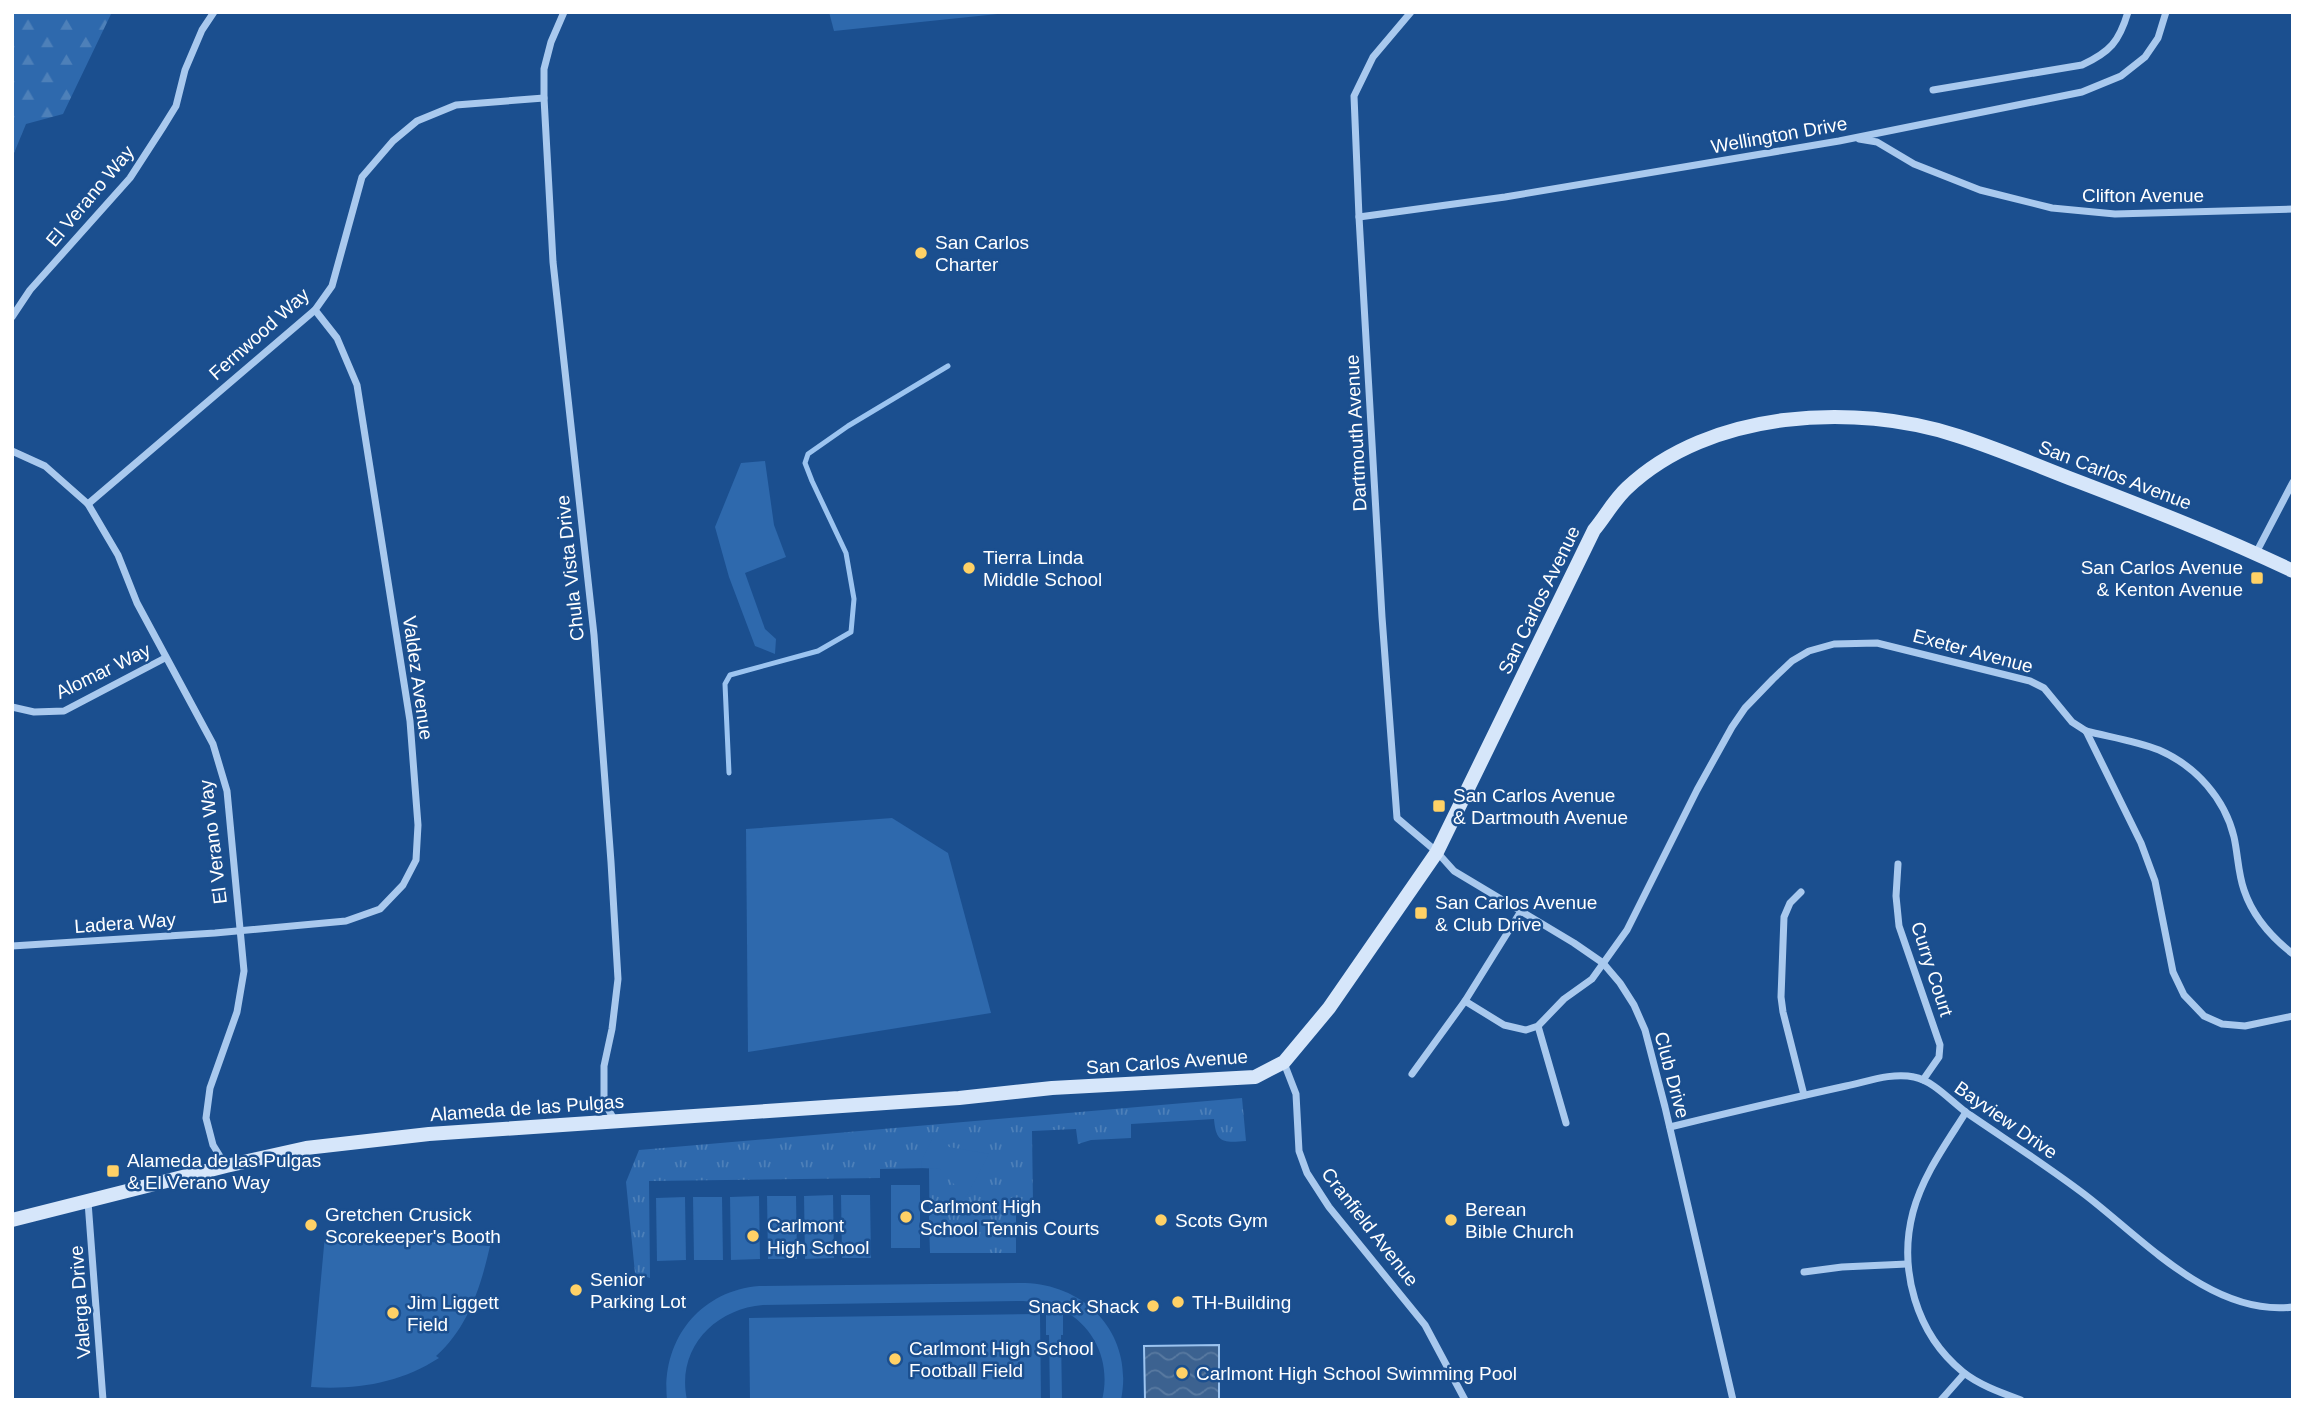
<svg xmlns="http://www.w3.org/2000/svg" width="2305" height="1412" font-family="Helvetica,sans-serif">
<defs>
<pattern id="grass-tufts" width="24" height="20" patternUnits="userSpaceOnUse" patternTransform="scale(1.75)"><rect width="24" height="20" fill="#2e69ad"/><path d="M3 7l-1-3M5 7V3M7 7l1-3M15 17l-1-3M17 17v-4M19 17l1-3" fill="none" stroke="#4d80b9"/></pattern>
<pattern id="forest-firs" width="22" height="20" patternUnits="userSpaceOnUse" patternTransform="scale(1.75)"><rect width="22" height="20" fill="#2e69ad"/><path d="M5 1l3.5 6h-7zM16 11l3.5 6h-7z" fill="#4d80b9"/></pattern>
<pattern id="water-waves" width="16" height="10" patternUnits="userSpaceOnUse" patternTransform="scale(1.75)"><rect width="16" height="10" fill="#3c6290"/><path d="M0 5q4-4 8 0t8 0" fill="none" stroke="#597aa1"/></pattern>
</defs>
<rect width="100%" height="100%" fill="#1b4f8f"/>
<!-- grass -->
<path fill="url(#grass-tufts)" d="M1242,1098l4,43c-23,2 -30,2 -32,-22l-83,5v14l-40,2 -13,4 -2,-15 -44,2 1,72 -17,6v44h-86l-1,-85 -49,1v9l-231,3 1,97 -15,-5 -9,-91 13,-32z"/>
<!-- forest -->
<polygon fill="url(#forest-firs)" points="12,12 112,12 63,114 26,124 12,158"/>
<!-- pitch -->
<g fill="#2e69ad">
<polygon points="829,12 1017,12 834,31"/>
<polygon points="765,461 774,525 786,557 745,573 765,629 776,639 775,654 755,646 729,577 715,527 741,463"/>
<polygon points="892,818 948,853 991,1013 748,1052 746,829"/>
<polygon points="936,1132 949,1147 989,1154 966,1197 940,1169 922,1168 921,1161"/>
<rect x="891" y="1185" width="29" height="63"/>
<polygon points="833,1195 834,1258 805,1259 804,1196"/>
<polygon points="841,1195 870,1195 871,1258 842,1258"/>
<polygon points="759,1196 760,1259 731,1260 730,1197"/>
<polygon points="767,1196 796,1196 797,1259 768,1259"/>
<polygon points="685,1197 686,1260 657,1261 656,1198"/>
<polygon points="693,1197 722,1197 723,1260 694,1260"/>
<polygon points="929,1216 945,1218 966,1240 966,1253 930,1253"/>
<path d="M325,1235l165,11c-9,40 -22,82 -54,110l3,2c-39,25 -81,32 -128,29z"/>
<path d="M1025,1283c63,2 109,53 96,117h-19c9,-36 -6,-72 -39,-90v25h-2l1,65h-12l-1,-65h-3v-25l16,-1 -19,-6 -20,-2 -260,4c-49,4 -87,44 -76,95h-20c-6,-59 32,-109 92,-114z"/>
<polygon points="1040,1314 1041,1400 750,1400 749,1318"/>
</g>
<!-- water -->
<polygon fill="url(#water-waves)" stroke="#9cc4f0" stroke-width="2" points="1219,1345 1219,1400 1145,1400 1144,1346"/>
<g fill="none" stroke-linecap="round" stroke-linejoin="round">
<!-- stream -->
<polyline stroke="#9cc4f0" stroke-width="5" points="729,773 725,684 730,675 818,651 851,632 854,599 846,553 812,481 805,463 808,454 848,426 948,366"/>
<!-- street -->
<g stroke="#a9c9ee" stroke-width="7">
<polyline points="564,12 551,42 544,69 544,98 553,262 594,635 611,862 618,979 612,1029 604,1066 604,1102 615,1121"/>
<polyline points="1411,12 1373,57 1354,96 1359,217 1382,617 1397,818 1437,852 1454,871 1574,943 1603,963 1620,983 1634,1005 1645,1030 1665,1107 1733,1400"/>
<path d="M1933,90l149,-25c28,-13 37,-23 46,-53"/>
<polyline points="1859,139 1877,142 1914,164 1980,190 2052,208 2115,214 2293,209"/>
<polyline points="1359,217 1505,197 1839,141 2082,92 2121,76 2145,57 2158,38 2166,12"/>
<polyline points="12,317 30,290 130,178 163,127 176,106 185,70 202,30 214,12"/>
<polyline points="12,451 45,466 88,504 118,555 137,603 213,744 227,791 244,971 237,1012 210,1088 206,1118 213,1145 226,1166"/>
<polyline points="88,504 315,310 332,286 362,177 393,141 417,121 456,105 544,98"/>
<polyline points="2256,553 2293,482"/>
<polyline points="12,707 34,712 64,711 165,658"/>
<path d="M2086,731c24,6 50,10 73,19 37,16 66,49 75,87 4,18 4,36 10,53 9,27 27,47 49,64"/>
<polyline points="1898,864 1896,896 1899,926 1940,1045 1939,1057 1923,1080"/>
<polyline points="1801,892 1790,903 1784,917 1781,997 1783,1012 1804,1095"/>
<polyline points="12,946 215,933 346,921 380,909 403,885 416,860 418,825 410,721 357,385 337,338 315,310"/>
<polyline points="1465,1001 1504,1025 1526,1030 1538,1026 1564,999 1592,979 1627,930 1697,790 1732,727 1745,708 1773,679 1792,661 1809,651 1834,644 1877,643 2030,681 2044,688 2072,722 2086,731 2141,843 2155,881 2173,972 2184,995 2204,1016 2222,1024 2245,1026 2293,1016"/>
<polyline points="1538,1026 1566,1123"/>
<polyline points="1284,1063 1296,1094 1299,1151 1307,1173 1329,1207 1425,1325 1465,1400"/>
<polyline points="1412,1074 1465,1001 1521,911"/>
<path d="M1966,1112c-20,32 -43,63 -53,100 -15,57 3,122 50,160 16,13 39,21 58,28"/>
<path d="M1670,1127c58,-14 117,-28 176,-41 20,-4 46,-14 68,-9 21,4 39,27 56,38 38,26 77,51 114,79 58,44 128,123 209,113"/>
<polyline points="88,1202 103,1400"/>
<polyline points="1804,1272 1842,1267 1907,1264"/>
<polyline points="1941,1400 1964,1374"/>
</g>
<!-- secondary -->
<path stroke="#d6e6fa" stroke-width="14" d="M12,1220l214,-54 80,-18 123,-14 530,-36 93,-10 203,-11 29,-15 45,-54 108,-156 157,-322c11,-13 20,-30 33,-42 82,-78 228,-86 331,-52 41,13 80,30 119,45 73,28 145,56 216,90"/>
</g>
<!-- markers -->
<g fill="#ffd166" stroke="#1b4f8f" stroke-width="2.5">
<circle cx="921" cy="253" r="7"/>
<circle cx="969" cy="568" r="7"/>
<rect x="2250" y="571" width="14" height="14" rx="3.5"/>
<rect x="1432" y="799" width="14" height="14" rx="3.5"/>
<rect x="1414" y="906" width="14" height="14" rx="3.5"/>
<rect x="106" y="1164" width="14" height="14" rx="3.5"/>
<circle cx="906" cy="1217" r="7"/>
<circle cx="1161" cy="1220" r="7"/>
<circle cx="1451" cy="1220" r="7"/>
<circle cx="311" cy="1225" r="7"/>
<circle cx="753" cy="1236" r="7"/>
<circle cx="576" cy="1290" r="7"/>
<circle cx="1178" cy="1302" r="7"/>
<circle cx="1153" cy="1306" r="7"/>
<circle cx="393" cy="1313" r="7"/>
<circle cx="895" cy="1359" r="7"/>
<circle cx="1182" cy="1373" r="7"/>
</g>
<g text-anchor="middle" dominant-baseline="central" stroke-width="5" stroke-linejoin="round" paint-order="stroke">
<!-- street labels -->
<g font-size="19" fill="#fff" stroke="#1b4f8f">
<text transform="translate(1779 135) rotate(-10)">Wellington Drive</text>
<text x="2143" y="195">Clifton Avenue</text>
<text transform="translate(90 196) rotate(-50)">El Verano Way</text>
<text transform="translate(259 334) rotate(-42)">Fernwood Way</text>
<text transform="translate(1356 433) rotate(-93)">Dartmouth Avenue</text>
<text transform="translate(2115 475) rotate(21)">San Carlos Avenue</text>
<text transform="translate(570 568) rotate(-96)">Chula Vista Drive</text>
<text transform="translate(1539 600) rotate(-64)">San Carlos Avenue</text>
<text transform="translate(1973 651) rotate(15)">Exeter Avenue</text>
<text transform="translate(103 671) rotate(-26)">Alomar Way</text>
<text transform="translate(418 678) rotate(82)">Valdez Avenue</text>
<text transform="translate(213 842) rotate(-97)">El Verano Way</text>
<text transform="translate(125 923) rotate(-4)">Ladera Way</text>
<text transform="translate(1932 969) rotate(72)">Curry Court</text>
<text transform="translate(1167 1062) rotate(-4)">San Carlos Avenue</text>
<text transform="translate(1672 1075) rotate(75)">Club Drive</text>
<text transform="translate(527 1108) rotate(-4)">Alameda de las Pulgas</text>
<text transform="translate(2006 1120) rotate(35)">Bayview Drive</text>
<text transform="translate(1370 1227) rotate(52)">Cranfield Avenue</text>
<text transform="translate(80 1302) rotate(-94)">Valerga Drive</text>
</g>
<!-- poi labels -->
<g font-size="19" fill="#fff" stroke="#1b4f8f" text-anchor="start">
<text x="935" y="242">San Carlos<tspan x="935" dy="22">Charter</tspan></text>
<text x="983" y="557">Tierra Linda<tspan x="983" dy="22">Middle School</tspan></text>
<text x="2243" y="567" text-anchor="end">San Carlos Avenue<tspan x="2243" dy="22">&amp; Kenton Avenue</tspan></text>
<text x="1453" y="795">San Carlos Avenue<tspan x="1453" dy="22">&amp; Dartmouth Avenue</tspan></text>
<text x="1435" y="902">San Carlos Avenue<tspan x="1435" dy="22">&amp; Club Drive</tspan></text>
<text x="127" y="1160">Alameda de las Pulgas<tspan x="127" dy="22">&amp; El Verano Way</tspan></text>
<text x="920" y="1206">Carlmont High<tspan x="920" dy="22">School Tennis Courts</tspan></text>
<text x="1465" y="1209">Berean<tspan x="1465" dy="22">Bible Church</tspan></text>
<text x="325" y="1214">Gretchen Crusick<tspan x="325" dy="22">Scorekeeper's Booth</tspan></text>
<text x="1175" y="1220">Scots Gym</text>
<text x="767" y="1225">Carlmont<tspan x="767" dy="22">High School</tspan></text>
<text x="590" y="1279">Senior<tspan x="590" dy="22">Parking Lot</tspan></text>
<text x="407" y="1302">Jim Liggett<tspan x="407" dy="22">Field</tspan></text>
<text x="1192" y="1302">TH-Building</text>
<text x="1139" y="1306" text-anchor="end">Snack Shack</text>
<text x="909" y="1348">Carlmont High School<tspan x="909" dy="22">Football Field</tspan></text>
<text x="1196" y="1373">Carlmont High School Swimming Pool</text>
</g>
</g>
<!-- border -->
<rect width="2305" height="1412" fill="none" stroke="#ffffff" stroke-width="28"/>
</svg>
